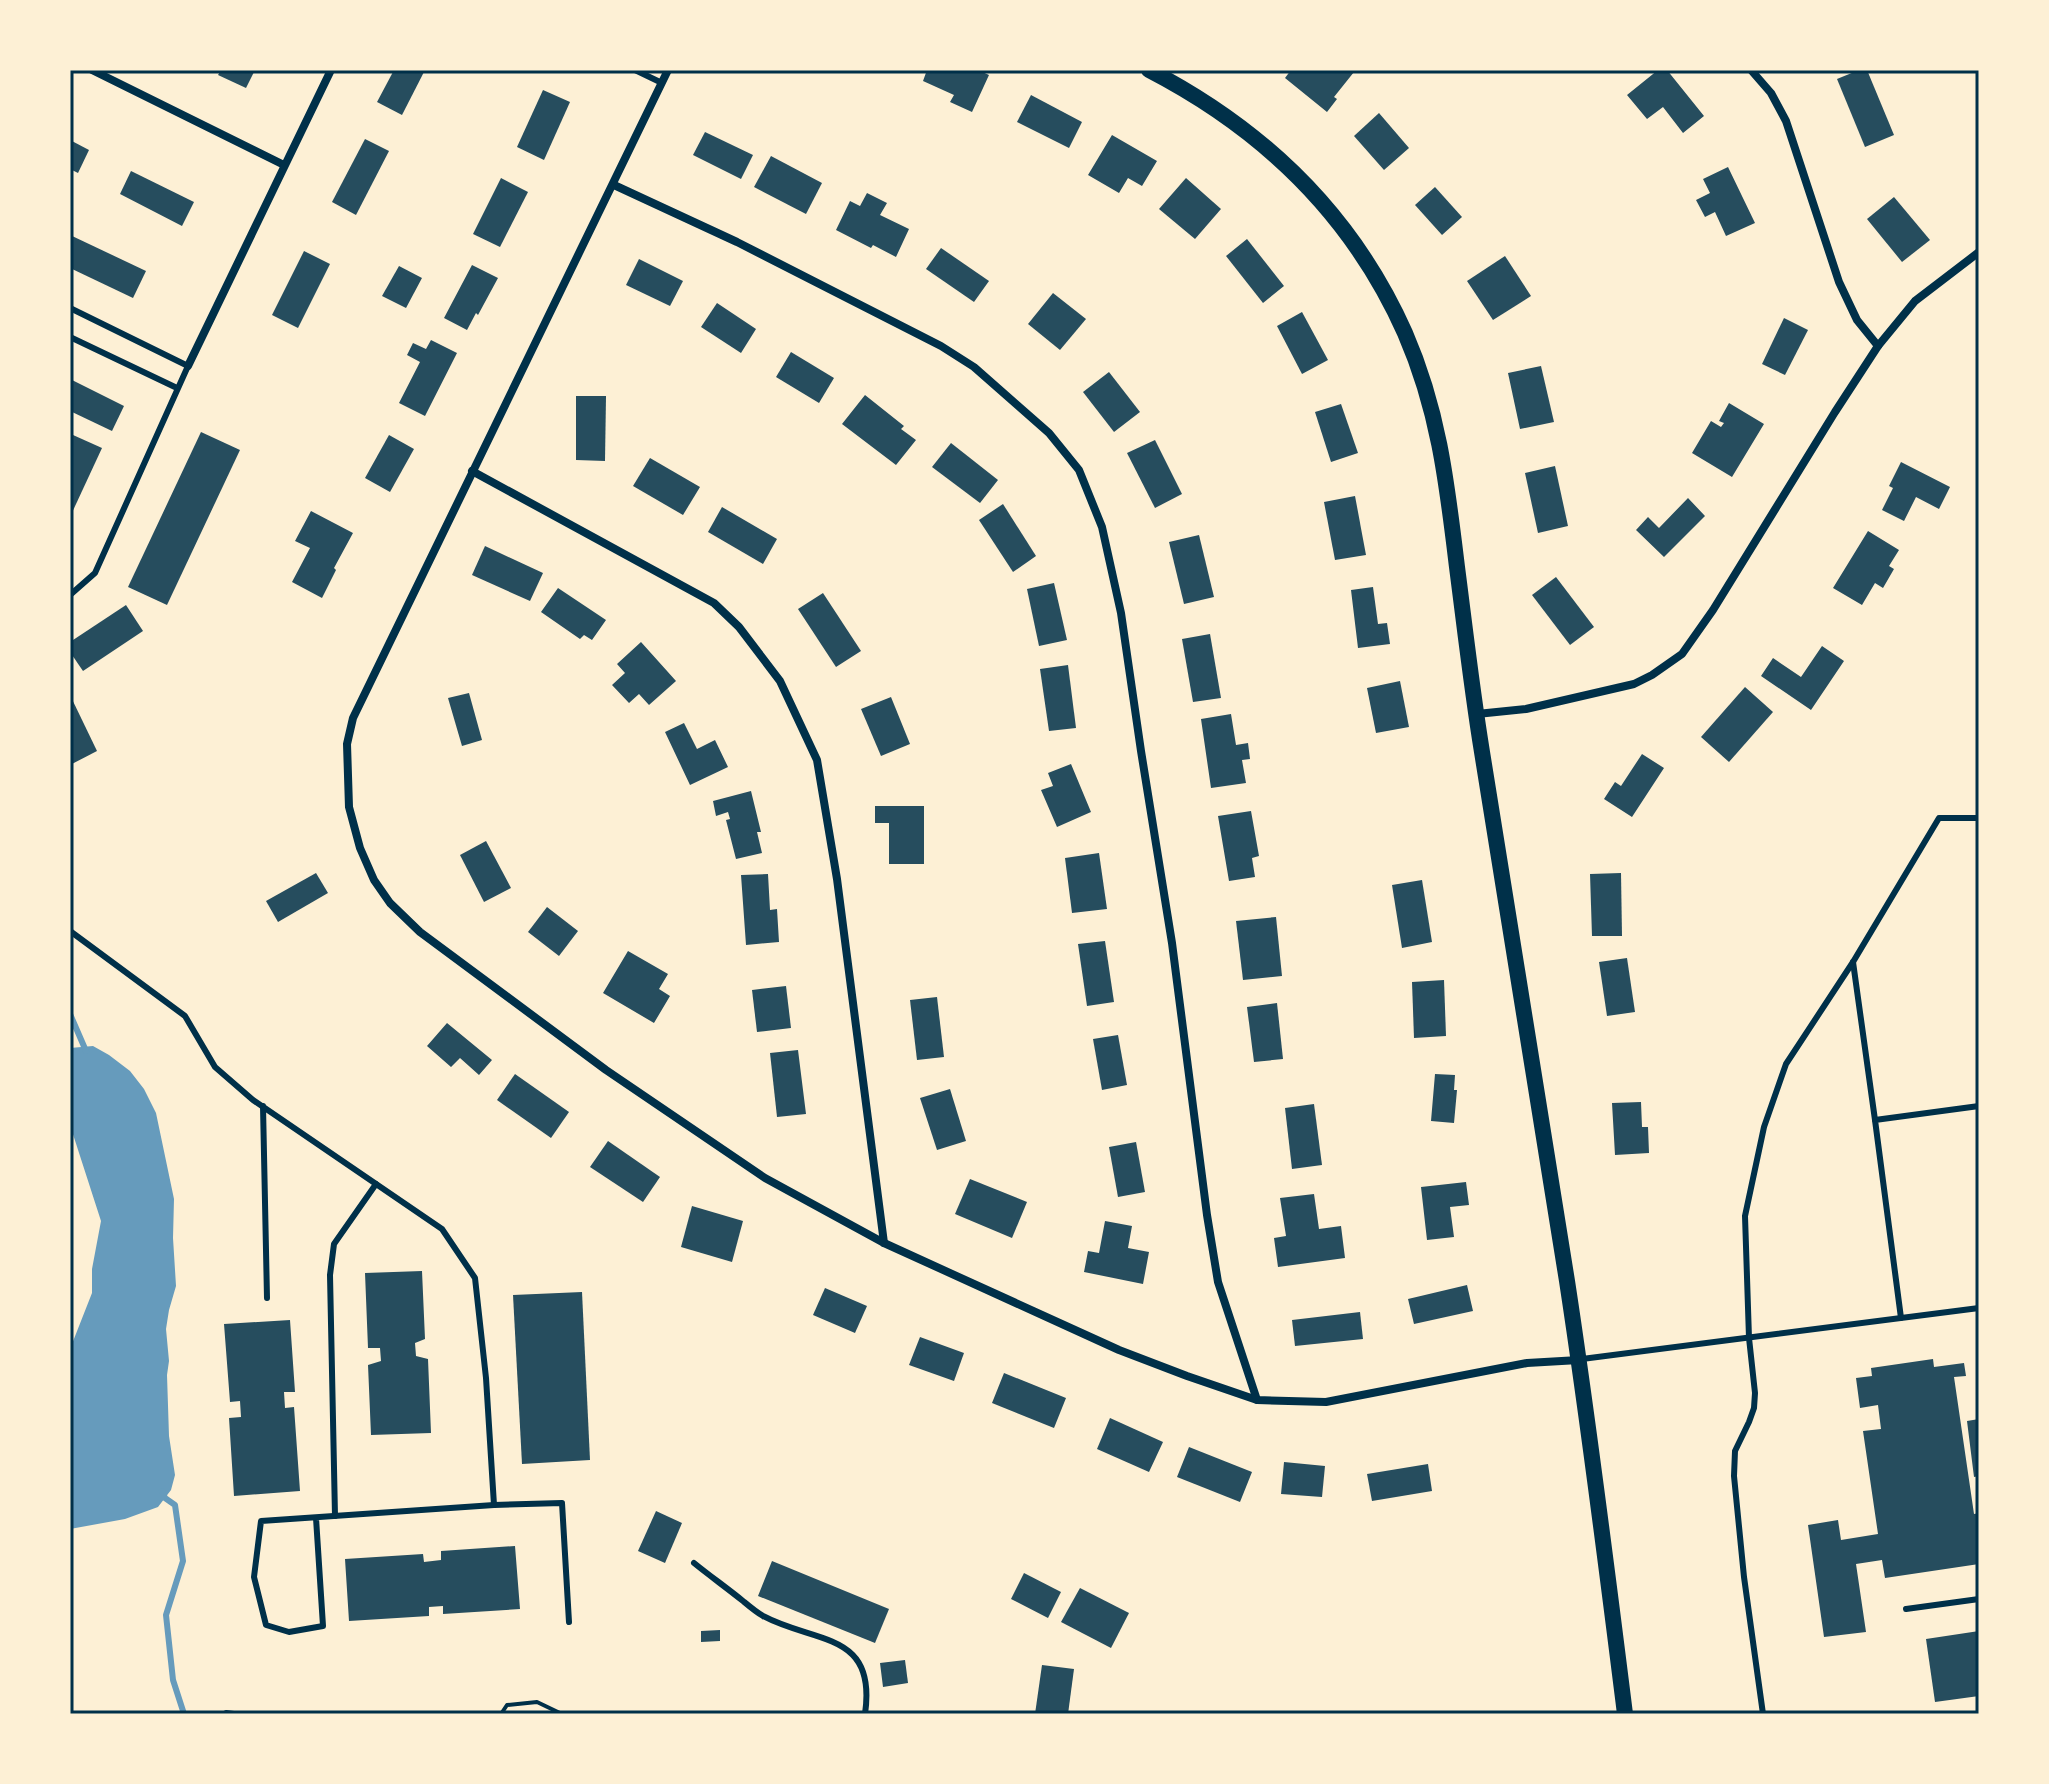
<svg xmlns="http://www.w3.org/2000/svg" width="2049" height="1784" font-family="Raleway,sans-serif">
<rect width="100%" height="100%" fill="#fdf0d5"/>
<!-- water -->
<polygon fill="#669bbc" points="93,1046 109,1055 130,1071 144,1089 156,1113 174,1199 173,1238 176,1286 169,1310 166,1329 169,1361 167,1375 169,1436 175,1475 171,1490 158,1507 125,1519 70,1529 70,1349 92,1293 92,1269 101,1221 70,1125 70,1048"/>
<g fill="none" stroke-linecap="round" stroke-linejoin="round">
<!-- stream -->
<g stroke="#669bbc" stroke-width="6">
<polyline points="70,1014 86,1051"/>
<polyline points="162,1491 165,1498 175,1505 183,1561 166,1615 173,1680 184,1714"/>
</g>
</g>
<!-- building -->
<g fill="#264d5e">
<polygon points="221,70 255,70 246,88 218,75"/>
<polygon points="394,70 425,70 402,115 377,102"/>
<polygon points="927,70 978,70 989,75 972,112 950,102 954,95 923,81"/>
<polygon points="1291,70 1351,70 1354,72 1334,97 1337,99 1327,112 1285,78"/>
<polygon points="1658,70 1667,70 1704,116 1683,133 1663,107 1647,119 1627,95"/>
<polygon points="1859,70 1867,70 1894,135 1865,147 1837,79"/>
<polygon points="543,90 570,102 544,160 517,147"/>
<polygon points="1031,95 1082,122 1069,148 1017,122"/>
<polygon points="1379,113 1409,148 1384,170 1354,136"/>
<polygon points="705,132 753,155 741,179 693,155"/>
<polygon points="1112,135 1157,161 1142,186 1128,178 1119,193 1088,175"/>
<polygon points="365,139 389,151 356,215 332,202"/>
<polygon points="70,140 89,150 78,173 70,169"/>
<polygon points="771,156 822,183 806,214 754,187"/>
<polygon points="1728,167 1755,223 1726,236 1715,212 1705,217 1696,200 1710,193 1703,179"/>
<polygon points="131,171 194,202 182,226 120,194"/>
<polygon points="501,178 528,192 500,247 473,234"/>
<polygon points="1186,178 1221,209 1195,239 1159,209"/>
<polygon points="1435,187 1462,217 1442,235 1415,205"/>
<polygon points="867,193 887,203 880,215 909,229 896,257 873,245 871,248 836,230 850,201 860,206"/>
<polygon points="1894,197 1930,240 1902,262 1867,219"/>
<polygon points="70,235 146,271 133,298 70,268"/>
<polygon points="1247,239 1284,286 1263,303 1226,256"/>
<polygon points="941,248 989,281 974,302 926,269"/>
<polygon points="304,251 330,264 298,328 272,315"/>
<polygon points="1505,256 1531,296 1493,320 1467,281"/>
<polygon points="639,259 683,281 670,306 626,285"/>
<polygon points="472,265 498,278 478,315 476,313 467,330 444,318"/>
<polygon points="399,266 422,278 406,308 382,296"/>
<polygon points="1053,293 1086,319 1060,350 1028,324"/>
<polygon points="717,303 756,329 741,353 701,327"/>
<polygon points="1302,312 1328,360 1302,374 1277,326"/>
<polygon points="1784,318 1808,330 1785,375 1762,364"/>
<polygon points="431,340 457,353 425,416 399,403 420,362 407,355 413,343 426,349"/>
<polygon points="791,352 834,378 819,403 776,377"/>
<polygon points="1541,366 1554,422 1520,429 1508,373"/>
<polygon points="1109,372 1140,412 1114,432 1083,392"/>
<polygon points="70,379 124,406 112,431 70,411"/>
<polygon points="865,395 904,426 901,429 916,440 896,465 842,424"/>
<polygon points="576,396 606,396 605,461 576,460"/>
<polygon points="1729,403 1764,424 1732,477 1692,453 1711,421 1721,427 1724,423 1719,421"/>
<polygon points="1341,404 1358,453 1331,462 1315,412"/>
<polygon points="201,432 240,450 167,605 128,587"/>
<polygon points="73,435 102,448 70,517 70,441"/>
<polygon points="389,435 414,449 390,492 365,478"/>
<polygon points="1155,440 1182,494 1155,508 1127,453"/>
<polygon points="951,443 998,480 980,503 932,467"/>
<polygon points="650,458 700,487 683,515 633,486"/>
<polygon points="1901,462 1950,487 1939,509 1916,497 1904,521 1882,510 1893,488 1889,486"/>
<polygon points="1555,466 1568,526 1538,533 1525,473"/>
<polygon points="1355,496 1366,555 1335,560 1324,502"/>
<polygon points="1688,498 1705,516 1664,557 1636,530 1648,517 1659,528"/>
<polygon points="1003,504 1036,556 1013,572 979,520"/>
<polygon points="722,507 777,539 763,564 708,532"/>
<polygon points="311,511 353,533 334,568 336,570 322,598 292,582 310,548 295,541"/>
<polygon points="1868,531 1899,550 1889,566 1894,569 1883,588 1875,583 1862,605 1833,588"/>
<polygon points="1199,535 1214,597 1184,604 1169,542"/>
<polygon points="485,546 543,573 530,601 472,575"/>
<polygon points="1556,577 1594,627 1570,645 1532,595"/>
<polygon points="1054,583 1067,640 1039,646 1027,589"/>
<polygon points="1373,587 1378,624 1387,623 1390,644 1358,648 1351,590"/>
<polygon points="558,588 606,620 592,640 584,635 580,639 541,612"/>
<polygon points="823,593 861,651 836,667 798,609"/>
<polygon points="126,605 143,631 83,671 70,652 70,642"/>
<polygon points="1210,634 1221,698 1193,702 1182,639"/>
<polygon points="641,642 676,681 649,705 639,694 629,703 612,685 625,673 617,664"/>
<polygon points="1822,646 1844,661 1811,710 1761,676 1773,658 1801,677"/>
<polygon points="1068,665 1076,728 1049,731 1040,669"/>
<polygon points="1400,681 1409,727 1376,733 1367,688"/>
<polygon points="1745,687 1773,712 1729,762 1701,737"/>
<polygon points="469,693 482,740 462,746 448,698"/>
<polygon points="70,695 97,751 70,765"/>
<polygon points="891,697 910,744 881,756 861,709"/>
<polygon points="1231,714 1236,745 1248,743 1250,759 1242,760 1246,783 1211,788 1201,719"/>
<polygon points="684,723 697,749 715,740 728,767 690,785 665,732"/>
<polygon points="1642,754 1664,768 1632,817 1604,799 1615,782 1621,786"/>
<polygon points="1071,764 1091,812 1057,827 1041,790 1053,786 1048,773"/>
<polygon points="751,791 761,832 757,832 762,853 736,859 726,820 730,819 728,812 716,816 713,801"/>
<polygon points="875,806 924,806 924,864 889,864 889,823 875,823"/>
<polygon points="1251,811 1259,856 1252,858 1255,877 1229,881 1218,816"/>
<polygon points="486,841 511,888 484,902 460,855"/>
<polygon points="1099,853 1107,909 1072,913 1065,858"/>
<polygon points="316,873 328,893 278,922 266,901"/>
<polygon points="1621,873 1622,936 1592,936 1590,874"/>
<polygon points="768,874 770,910 777,909 779,942 746,945 741,875"/>
<polygon points="1422,880 1432,942 1402,948 1392,885"/>
<polygon points="547,907 578,931 559,956 528,932"/>
<polygon points="1276,917 1282,976 1243,980 1236,921"/>
<polygon points="1105,941 1114,1002 1087,1006 1078,944"/>
<polygon points="628,951 668,974 659,989 670,996 654,1023 603,993"/>
<polygon points="1627,958 1635,1012 1607,1016 1599,962"/>
<polygon points="1444,980 1446,1036 1414,1038 1412,982"/>
<polygon points="786,986 791,1028 757,1032 752,990"/>
<polygon points="937,997 944,1057 917,1060 910,1000"/>
<polygon points="1277,1003 1283,1059 1254,1062 1247,1007"/>
<polygon points="447,1023 492,1060 479,1075 460,1058 451,1067 427,1046"/>
<polygon points="1118,1035 1127,1085 1102,1090 1093,1039"/>
<polygon points="798,1050 806,1114 777,1117 770,1053"/>
<polygon points="515,1074 569,1112 551,1138 497,1100"/>
<polygon points="1435,1074 1455,1075 1454,1090 1457,1090 1454,1123 1431,1121"/>
<polygon points="950,1089 966,1141 937,1150 920,1098"/>
<polygon points="1641,1102 1642,1127 1648,1127 1649,1153 1615,1155 1612,1103"/>
<polygon points="1314,1104 1322,1165 1292,1169 1285,1108"/>
<polygon points="608,1141 660,1177 643,1202 590,1167"/>
<polygon points="1136,1142 1145,1192 1118,1197 1109,1147"/>
<polygon points="970,1179 1027,1202 1012,1238 955,1214"/>
<polygon points="1466,1182 1469,1205 1450,1207 1454,1237 1427,1240 1421,1187"/>
<polygon points="1314,1194 1319,1229 1341,1226 1345,1258 1278,1267 1274,1238 1286,1236 1280,1198"/>
<polygon points="692,1206 743,1221 732,1262 681,1247"/>
<polygon points="1105,1221 1132,1226 1128,1248 1149,1252 1143,1284 1084,1272 1088,1251 1099,1253"/>
<polygon points="422,1271 425,1339 415,1343 416,1356 428,1359 431,1433 371,1435 368,1365 381,1361 380,1348 368,1348 365,1273"/>
<polygon points="1467,1285 1473,1311 1414,1324 1408,1299"/>
<polygon points="825,1288 867,1306 855,1333 813,1315"/>
<polygon points="582,1292 590,1460 522,1464 513,1295"/>
<polygon points="1360,1312 1363,1339 1295,1346 1292,1320"/>
<polygon points="290,1320 295,1392 284,1392 285,1408 294,1407 300,1491 234,1496 229,1418 241,1417 240,1401 230,1402 224,1324"/>
<polygon points="920,1337 964,1353 954,1381 909,1365"/>
<polygon points="1933,1359 1934,1367 1964,1363 1966,1376 1954,1377 1974,1514 1979,1513 1979,1564 1885,1578 1882,1560 1856,1564 1866,1632 1824,1637 1808,1525 1838,1520 1841,1540 1878,1534 1863,1431 1881,1429 1878,1405 1860,1408 1856,1378 1872,1376 1871,1368"/>
<polygon points="1004,1373 1066,1398 1054,1428 992,1403"/>
<polygon points="1110,1418 1163,1442 1149,1472 1097,1449"/>
<polygon points="1979,1419 1979,1476 1974,1477 1967,1421"/>
<polygon points="1189,1447 1252,1472 1240,1502 1177,1477"/>
<polygon points="1284,1462 1325,1466 1322,1497 1281,1494"/>
<polygon points="1428,1464 1432,1491 1372,1501 1367,1474"/>
<polygon points="656,1511 682,1523 665,1563 638,1551"/>
<polygon points="515,1546 520,1609 443,1614 443,1606 429,1607 429,1616 349,1621 345,1559 423,1554 424,1562 441,1560 441,1551"/>
<polygon points="772,1561 889,1609 875,1643 758,1596"/>
<polygon points="1024,1573 1061,1592 1048,1618 1011,1599"/>
<polygon points="1080,1588 1129,1613 1111,1648 1061,1622"/>
<polygon points="720,1630 720,1641 701,1642 701,1631"/>
<polygon points="1979,1631 1979,1696 1935,1702 1926,1639"/>
<polygon points="905,1660 908,1683 883,1687 880,1663"/>
<polygon points="1042,1665 1074,1669 1068,1714 1035,1714"/>
</g>
<g fill="none" stroke-linecap="round" stroke-linejoin="round">
<!-- path -->
<g stroke="#003049" stroke-width="4">
<polyline points="222,1714 226,1712 242,1714"/>
<polyline points="501,1714 507,1705 537,1702 562,1714"/>
</g>
<!-- service -->
<g stroke="#003049" stroke-width="6">
<polyline points="635,70 662,83"/>
<polyline points="70,308 188,366 95,573 70,595"/>
<polyline points="70,337 177,388"/>
<polyline points="70,931 185,1016 215,1067 253,1100 442,1229 475,1278 486,1378 494,1505"/>
<polyline points="1853,962 1875,1120"/>
<polyline points="263,1106 267,1298"/>
<polyline points="1901,1318 1875,1120 1979,1106"/>
<polyline points="1582,1359 1979,1308"/>
<polyline points="335,1516 330,1275 334,1244 376,1184"/>
<polyline points="316,1518 323,1626 289,1632 266,1625 254,1577 261,1521 494,1505 562,1503 569,1622"/>
<path d="M694,1563c16,13 33,25 49,38 6,5 13,11 20,15 52,28 114,15 102,98"/>
<polyline points="1906,1609 1979,1599"/>
<polyline points="1763,1714 1744,1577 1734,1476 1735,1451 1749,1422 1754,1408 1755,1393 1749,1338 1745,1216 1764,1127 1786,1064 1853,962 1939,818 1979,818"/>
</g>
<!-- minor -->
<g stroke="#003049" stroke-width="8">
<polyline points="92,70 284,165"/>
<polyline points="668,70 353,718 347,744 349,807 360,848 374,880 390,903 420,932 606,1070 765,1178 884,1243 1119,1350 1187,1376 1257,1400 1326,1402 1527,1363 1579,1360"/>
<polyline points="1751,70 1771,93 1786,121 1839,282 1857,320 1878,346"/>
<polyline points="614,185 737,242 941,346 974,367 1049,433 1079,470 1102,527 1121,613 1141,751 1172,943 1207,1215 1218,1282 1257,1400"/>
<polyline points="188,366 331,70"/>
<polyline points="472,471 714,603 739,627 780,681 817,760 837,879 884,1243"/>
<polyline points="1477,714 1526,709 1634,684 1652,675 1682,654 1713,610 1835,412 1878,346 1915,301 1979,252"/>
</g>
<!-- secondary -->
<path stroke="#003049" stroke-width="16" d="M1149,70c114,59 203,144 256,263 34,78 42,151 52,234 8,62 15,124 25,185 28,177 57,353 85,529 22,144 40,289 58,433"/>
</g>
<!-- border -->
<rect width="2049" height="1784" fill="none" stroke="#fdf0d5" stroke-width="144"/>
<rect x="72" y="72" width="1905" height="1640" fill="none" stroke="#003049" stroke-width="3"/>
</svg>
